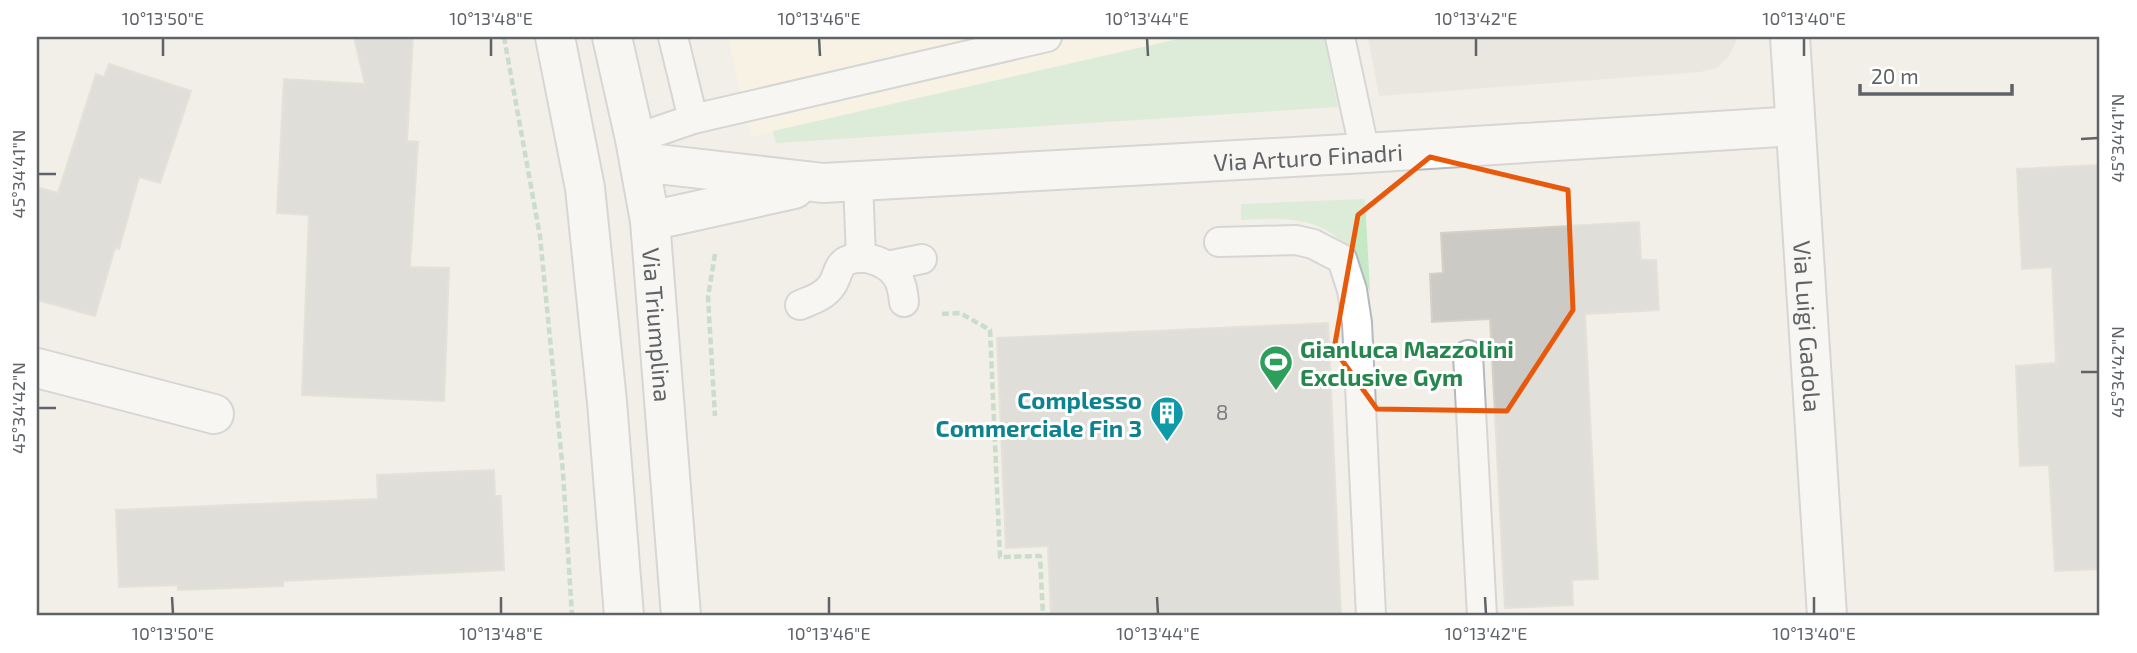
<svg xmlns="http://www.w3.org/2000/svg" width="2137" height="653" font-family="'Exo 2',sans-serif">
<rect width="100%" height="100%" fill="#f1efe8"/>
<!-- commercial -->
<polygon fill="#fef7e0" points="728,37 1187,37 751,137"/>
<!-- education -->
<polygon fill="#e1ded6" points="1368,37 1736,37 1737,39 1729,56 1717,68 1700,72 1379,96"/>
<!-- green -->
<g fill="#c5e8c5">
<polygon points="1187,37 1324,37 1338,107 776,143 773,131"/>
<path d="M1365,199l5,93c-7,-16 -13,-36 -26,-48 -27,-29 -67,-26 -103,-24v-16z"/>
</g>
<!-- building -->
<g fill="#cccac5" stroke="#d6d1c6" stroke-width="2">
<polygon points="354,37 413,37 407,141 418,142 410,267 449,268 444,401 302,395 309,215 277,213 284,79 365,84"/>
<polygon points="109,64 191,91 160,183 139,177 119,249 115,248 95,316 37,300 37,187 58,193 96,74 104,77"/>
<polygon points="2100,165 2100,569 2055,571 2049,465 2020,466 2016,366 2056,363 2052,267 2022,269 2017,169"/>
<polygon points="1639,222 1641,260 1656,260 1659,310 1585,314 1598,579 1572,580 1573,605 1505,608 1490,319 1432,322 1430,274 1443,273 1441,233"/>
<polygon points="1328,323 1341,616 1051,616 1048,546 1006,548 997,338"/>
<polygon points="494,470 495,496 501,496 504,570 283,581 283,586 178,590 178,585 119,587 116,510 378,499 377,475"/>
</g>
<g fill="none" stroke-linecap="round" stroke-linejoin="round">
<!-- service casing -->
<g stroke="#b5b8bc" stroke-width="32">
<g id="service">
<polyline points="673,37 693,119"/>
<polyline points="1340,37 1365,153"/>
<polyline points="635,139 693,119 1047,37"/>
<polyline points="858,181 861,258"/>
<polyline points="1219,242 1296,240 1313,244 1342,259 1352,290 1357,323 1371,616"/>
<polyline points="887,266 922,259"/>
<path d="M800,305c12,-5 25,-9 32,-20 6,-9 5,-18 14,-24 16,-8 40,0 50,14 6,8 7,17 8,27"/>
<polyline points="1468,355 1482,616"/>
</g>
</g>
<!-- minor casing -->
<g stroke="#b5b8bc" stroke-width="42">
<g id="minor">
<path id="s1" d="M1790,37l37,579"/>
<path id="s2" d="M640,162l183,21 542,-30 430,-27"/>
<polyline points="650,221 794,189"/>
<polyline points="37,368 214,414"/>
</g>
</g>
<!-- secondary casing -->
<g stroke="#b6babf" stroke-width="42">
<g id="secondary">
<polyline points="555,37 585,188 607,402 624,616"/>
<path id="s3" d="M612,37l23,102 15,82 31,395"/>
</g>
</g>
<!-- path -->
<g stroke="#9cc7a9" stroke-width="4.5" stroke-dasharray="7 3.5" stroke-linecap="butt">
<polyline points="504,37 540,236 563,472 572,616"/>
<polyline points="715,254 708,297 715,416"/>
<polyline points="942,314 960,313 990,330 1000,557 1040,556 1043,616"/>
</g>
<!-- service -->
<use href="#service" stroke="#fff" stroke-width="28"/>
<!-- minor -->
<use href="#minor" stroke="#fff" stroke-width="38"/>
<!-- secondary -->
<use href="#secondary" stroke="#fff" stroke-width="38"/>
</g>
<!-- marked area -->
<path d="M0 0H2137V653H0ZM1430,157l138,33 5,120 -66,101 -130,-2 -43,-60 24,-134z" fill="#f1efe8" fill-opacity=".55" fill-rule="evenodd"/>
<path fill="none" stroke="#e8590c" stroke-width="5" stroke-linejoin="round" d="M1430,157l138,33 5,120 -66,101 -130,-2 -43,-60 24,-134z"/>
<!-- ticks -->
<path fill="none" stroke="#5f6368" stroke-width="2.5" d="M163,38v18M491,38v18M819,38l1,18M1147,38l1,18M1476,38v18M1804,38v18M2081,139l17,-1M38,174h18M2081,372h17M38,408h18M172,597l1,17M501,597v17M829,597v17M1157,597l1,17M1485,597l1,17M1814,597v17"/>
<!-- icons -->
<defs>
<g id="stadium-pin" transform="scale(1.75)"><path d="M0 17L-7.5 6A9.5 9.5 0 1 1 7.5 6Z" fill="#2e9e5b" stroke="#fff"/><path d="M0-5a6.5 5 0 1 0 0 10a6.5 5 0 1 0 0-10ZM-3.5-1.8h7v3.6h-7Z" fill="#fff"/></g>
<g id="building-pin" transform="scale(1.75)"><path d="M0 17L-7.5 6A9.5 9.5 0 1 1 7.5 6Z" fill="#0f9aa8" stroke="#fff"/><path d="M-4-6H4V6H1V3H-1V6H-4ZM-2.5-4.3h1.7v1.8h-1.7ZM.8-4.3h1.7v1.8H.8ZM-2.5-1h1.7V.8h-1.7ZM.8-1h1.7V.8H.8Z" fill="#fff"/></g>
</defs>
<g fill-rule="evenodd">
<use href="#stadium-pin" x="1276" y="362"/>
<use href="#building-pin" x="1167" y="413"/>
</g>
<g text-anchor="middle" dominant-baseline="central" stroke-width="6" stroke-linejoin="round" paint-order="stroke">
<!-- number labels -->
<g font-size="21" fill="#7a7d7f">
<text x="1222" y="411">8</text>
</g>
<!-- street labels -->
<g font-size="24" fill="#5f6368" stroke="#fff">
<text stroke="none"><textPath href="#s2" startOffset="670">Via Arturo Finadri</textPath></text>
<text stroke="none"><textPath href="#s3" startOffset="292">Via Triumplina</textPath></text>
<text stroke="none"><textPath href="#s1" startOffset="290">Via Luigi Gadola</textPath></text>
</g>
<!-- leisure labels -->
<g font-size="24" font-weight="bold" fill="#27864d" stroke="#fff" text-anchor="start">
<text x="1300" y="348">Gianluca Mazzolini<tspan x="1300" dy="28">Exclusive Gym</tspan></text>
</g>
<!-- culture labels -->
<g font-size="24" font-weight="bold" fill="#0d838f" stroke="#fff" text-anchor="end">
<text x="1142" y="399">Complesso<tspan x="1142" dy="28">Commerciale Fin 3</tspan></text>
</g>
</g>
<!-- border -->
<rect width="2137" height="653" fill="none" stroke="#ffffff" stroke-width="77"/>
<!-- scale -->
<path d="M1860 84v10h152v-10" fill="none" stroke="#5f6368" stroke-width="3.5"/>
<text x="1871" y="84" font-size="21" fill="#5f6368" stroke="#ffffff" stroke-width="5" paint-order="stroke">20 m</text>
<rect x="38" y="38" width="2060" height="576" fill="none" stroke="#5f6368" stroke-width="2.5"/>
<g font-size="18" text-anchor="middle" fill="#5f6368">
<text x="163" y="25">10°13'50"E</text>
<text x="491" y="25">10°13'48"E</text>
<text x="819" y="25">10°13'46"E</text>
<text x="1147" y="25">10°13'44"E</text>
<text x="1476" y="25">10°13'42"E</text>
<text x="1804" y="25">10°13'40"E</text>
<text transform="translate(2118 138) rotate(-90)" y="6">45°34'41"N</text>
<text transform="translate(19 174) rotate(-90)" y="6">45°34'41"N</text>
<text transform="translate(2118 372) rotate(-90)" y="6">45°34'42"N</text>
<text transform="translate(19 408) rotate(-90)" y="6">45°34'42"N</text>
<text x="173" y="640">10°13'50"E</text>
<text x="501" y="640">10°13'48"E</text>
<text x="829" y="640">10°13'46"E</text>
<text x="1158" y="640">10°13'44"E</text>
<text x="1486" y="640">10°13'42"E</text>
<text x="1814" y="640">10°13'40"E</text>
</g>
</svg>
